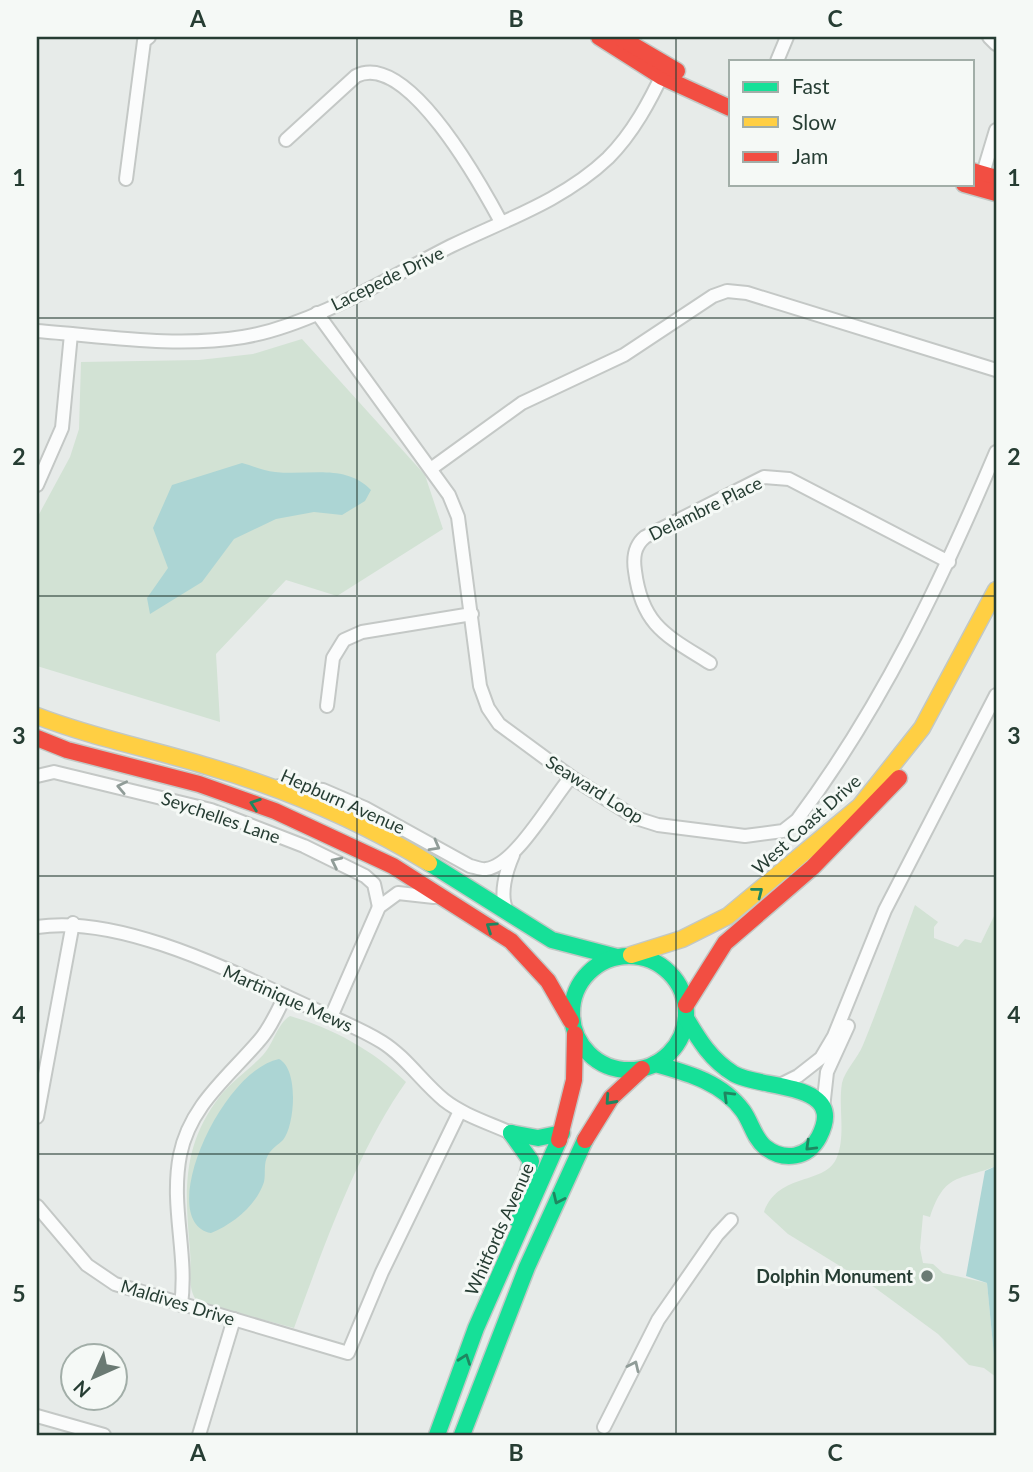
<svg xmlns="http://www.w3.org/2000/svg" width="1033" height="1472" font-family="Lato,sans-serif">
<rect width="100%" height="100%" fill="#e7ebe9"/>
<!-- green -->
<g fill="#d2e2d4">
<polygon points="302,339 425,475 443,529 337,596 286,580 216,654 220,722 37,666 37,518 70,457 79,429 81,362 199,360 253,354"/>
<path d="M915,905l23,17 -4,5v11l24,9 7,-8 16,4 15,-31v254c-37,15 -51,6 -66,51l-7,-2 -3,33 3,15 10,1 10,9 44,10 9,94 -12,-9 -15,-3 -31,-31 -64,-47 -86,-53 -24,-22c15,-41 62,-26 73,-55 9,-23 1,-50 5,-74 3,-13 16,-25 21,-38 19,-46 35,-94 52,-140z"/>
<path d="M290,1016c43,12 84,35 116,66 -49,69 -83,167 -112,246l-96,-26c-12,-13 -6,-33 -8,-51 -5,-59 -9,-104 30,-155 12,-15 30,-27 43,-41 11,-12 14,-31 27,-39z"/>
</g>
<!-- water -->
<g fill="#acd5d4">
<path d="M242,463c11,3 22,8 33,9 33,4 70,-9 96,18l-6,11 -23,14 -28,-3 -38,7 -42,20 -32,43 -52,32 -3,-16 21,-30 -15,-40 19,-43z"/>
<path d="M279,1059c20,10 16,66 4,81 -5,5 -11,8 -15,15 -5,9 -2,18 -4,27 -8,24 -31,42 -53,51 -57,-11 9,-162 68,-174z"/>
<polygon points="996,1166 996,1377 987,1283 966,1276 985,1171"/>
</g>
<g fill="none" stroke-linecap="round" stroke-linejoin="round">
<!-- street casing -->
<g stroke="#c4c8c6" stroke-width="16">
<g id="street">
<polyline points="989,37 996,44"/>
<polyline points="777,61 787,37"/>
<path d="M286,140l70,-64c51,-26 125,109 145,146"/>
<polyline points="126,179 144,41 149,37"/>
<polyline points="981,180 996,130"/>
<path d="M317,313l132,182 9,22 22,169 8,22 11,16 72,53 65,41 22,7 87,11 38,-5 14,-11c84,-112 145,-240 199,-368"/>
<path d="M37,331c68,5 137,17 206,6 68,-11 147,-60 208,-91 54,-26 113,-46 157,-88 25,-25 42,-57 57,-89"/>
<polyline points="432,468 522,403 624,355 713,296 727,291 747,293 996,370"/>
<polyline points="37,485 62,428 71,334"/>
<path d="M710,663c-43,-27 -68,-37 -75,-92 -2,-13 -1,-25 10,-34l119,-60 25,2 160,83"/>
<polyline points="327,706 333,658 344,640 362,632 472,614"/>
<polyline points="37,776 54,772 211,810 304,846 365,876 374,884 379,907"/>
<path d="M279,786l44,4 42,18 105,58c5,1 12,4 16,3 29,-3 66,-70 85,-92"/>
<path d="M507,911c-8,-16 -1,-40 6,-56"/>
<path d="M37,927c82,-13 194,44 268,78 25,12 53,22 77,37 24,15 40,40 62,58 19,15 45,23 67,33"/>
<polyline points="331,1017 379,907 398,893 434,897"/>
<polyline points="782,1084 798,1076 821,1058 834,1036 885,910 996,695"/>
<polyline points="823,1108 827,1072 848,1026"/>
<polyline points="37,1117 73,923"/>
<polyline points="37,1206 87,1265 115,1284 348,1353 382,1272 460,1111"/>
<path d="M181,1305c7,-52 -11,-98 -1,-150 10,-49 47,-77 78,-113 12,-13 19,-30 27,-46"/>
<polyline points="37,1416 104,1435"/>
<polyline points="604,1427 658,1320 717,1235 731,1220"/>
<polyline points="199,1435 234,1319"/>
</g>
</g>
<!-- fast casing -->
<g stroke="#c2c8c5" stroke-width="19">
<g id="fast">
<polyline points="429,863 552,940 617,957"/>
<circle cx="629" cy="1013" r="57"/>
<path d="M655,1064c32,9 67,18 88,47 8,11 11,27 22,36 19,15 43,11 54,-10 29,-56 -56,-47 -85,-63 -23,-14 -35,-34 -48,-56"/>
<polyline points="511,1133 531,1161 516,1219"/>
<polyline points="511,1133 538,1138 562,1133"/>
<polyline points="437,1435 476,1328 559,1140"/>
<polyline points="462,1435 527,1267 585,1140"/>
</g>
</g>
<!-- slow casing -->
<g stroke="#c2c8c5" stroke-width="19">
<g id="slow">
<path d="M37,716c57,22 115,33 173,51 75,22 152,55 219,96"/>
<polyline points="631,955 682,939 728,916 860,806 922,728 996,590"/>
</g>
</g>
<!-- jam casing -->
<g stroke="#c2c8c5" stroke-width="19">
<g id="jam">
<polyline points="599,37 662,77 730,108"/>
<polyline points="619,37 677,71"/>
<polyline points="972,171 996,178"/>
<polyline points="964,184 996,193"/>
<polyline points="37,738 67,750 199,784 275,811 393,866 511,941 548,981 571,1021"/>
<polyline points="686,1005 725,943 813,867 899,778"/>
<polyline points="559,1140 574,1080 575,1034"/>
<polyline points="585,1140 611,1098 642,1069"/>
</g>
</g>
<!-- street -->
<use href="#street" stroke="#fbfcfc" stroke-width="12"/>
<!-- fast -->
<use href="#fast" stroke="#16e098" stroke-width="16"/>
<!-- slow -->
<use href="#slow" stroke="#ffcf43" stroke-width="16"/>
<!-- jam -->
<use href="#jam" stroke="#f24e42" stroke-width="16"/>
</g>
<!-- one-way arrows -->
<defs><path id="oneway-chevron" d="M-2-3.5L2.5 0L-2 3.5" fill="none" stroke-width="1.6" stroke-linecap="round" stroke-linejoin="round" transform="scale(1.75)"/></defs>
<g stroke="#909c98">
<use href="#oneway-chevron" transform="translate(122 787) rotate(-168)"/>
<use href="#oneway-chevron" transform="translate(435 846) rotate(29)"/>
<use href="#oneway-chevron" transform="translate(336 862) rotate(-154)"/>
<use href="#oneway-chevron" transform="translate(634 1366) rotate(-65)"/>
</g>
<g stroke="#1f8660">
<use href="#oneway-chevron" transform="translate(255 804) rotate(-161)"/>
<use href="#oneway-chevron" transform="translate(758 892) rotate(-38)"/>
<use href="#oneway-chevron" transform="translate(491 927) rotate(-146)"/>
<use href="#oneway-chevron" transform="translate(728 1096) rotate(-136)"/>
<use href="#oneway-chevron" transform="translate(610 1100) rotate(132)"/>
<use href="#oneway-chevron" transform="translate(810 1146) rotate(136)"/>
<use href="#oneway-chevron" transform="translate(558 1199) rotate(115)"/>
<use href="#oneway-chevron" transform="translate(465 1359) rotate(-70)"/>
</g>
<!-- grid -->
<path fill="none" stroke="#263d33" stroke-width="2" stroke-opacity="0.55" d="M357,37v1398M676,37v1398M37,318h959M37,596h959M37,876h959M37,1154h959"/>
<!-- markers -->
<circle fill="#6a7a73" stroke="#f5f9f6" stroke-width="2.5" cx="927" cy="1276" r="7"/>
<g text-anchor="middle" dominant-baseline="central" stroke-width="6" stroke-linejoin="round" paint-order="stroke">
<!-- street labels -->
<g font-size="18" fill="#263d33" stroke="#f5f9f6">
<text transform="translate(387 278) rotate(-26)">Lacepede Drive</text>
<text transform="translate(705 508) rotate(-26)">Delambre Place</text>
<text transform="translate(595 789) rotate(32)">Seaward Loop</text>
<text transform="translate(343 801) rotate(24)">Hepburn Avenue</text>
<text transform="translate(221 817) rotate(19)">Seychelles Lane</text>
<text transform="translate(806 824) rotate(-42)">West Coast Drive</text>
<text transform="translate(288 998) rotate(24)">Martinique Mews</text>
<text transform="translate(499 1229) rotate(-66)">Whitfords Avenue</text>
<text transform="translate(178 1302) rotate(17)">Maldives Drive</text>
</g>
<!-- poi labels -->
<g font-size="18" font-weight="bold" fill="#263d33" stroke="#f5f9f6" text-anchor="end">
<text x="913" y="1276">Dolphin Monument</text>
</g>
</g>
<!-- border -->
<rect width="1033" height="1472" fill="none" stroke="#f5f9f6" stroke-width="77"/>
<!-- legend -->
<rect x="729" y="60" width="245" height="126" fill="#f5f9f6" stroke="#a2aea8" stroke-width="2"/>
<rect x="743" y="82" width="35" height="10" fill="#16e098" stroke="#a2aea8" stroke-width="2"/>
<text x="792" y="94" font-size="21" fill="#263d33">Fast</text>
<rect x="743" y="117" width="35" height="10" fill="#ffcf43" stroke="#a2aea8" stroke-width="2"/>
<text x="792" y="130" font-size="21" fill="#263d33">Slow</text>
<rect x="743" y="152" width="35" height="10" fill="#f24e42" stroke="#a2aea8" stroke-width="2"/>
<text x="792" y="164" font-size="21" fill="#263d33">Jam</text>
<!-- north arrow -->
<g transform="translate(94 1377) rotate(225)"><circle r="33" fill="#f5f9f6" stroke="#a2aea8" stroke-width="2"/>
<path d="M0-5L12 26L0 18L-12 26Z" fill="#6a7a73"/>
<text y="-10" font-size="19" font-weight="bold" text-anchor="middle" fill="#263d33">N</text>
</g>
<rect x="38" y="38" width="957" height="1396" fill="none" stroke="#263d33" stroke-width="2.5"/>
<g font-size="23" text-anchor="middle" font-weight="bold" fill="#263d33">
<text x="198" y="27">A</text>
<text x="516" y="27">B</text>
<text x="835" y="27">C</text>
<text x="19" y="186">1</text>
<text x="1014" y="186">1</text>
<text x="19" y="465">2</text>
<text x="1014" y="465">2</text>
<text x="19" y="744">3</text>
<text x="1014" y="744">3</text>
<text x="19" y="1023">4</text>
<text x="1014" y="1023">4</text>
<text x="19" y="1302">5</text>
<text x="1014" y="1302">5</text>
<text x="198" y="1461">A</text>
<text x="516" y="1461">B</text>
<text x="835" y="1461">C</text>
</g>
</svg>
